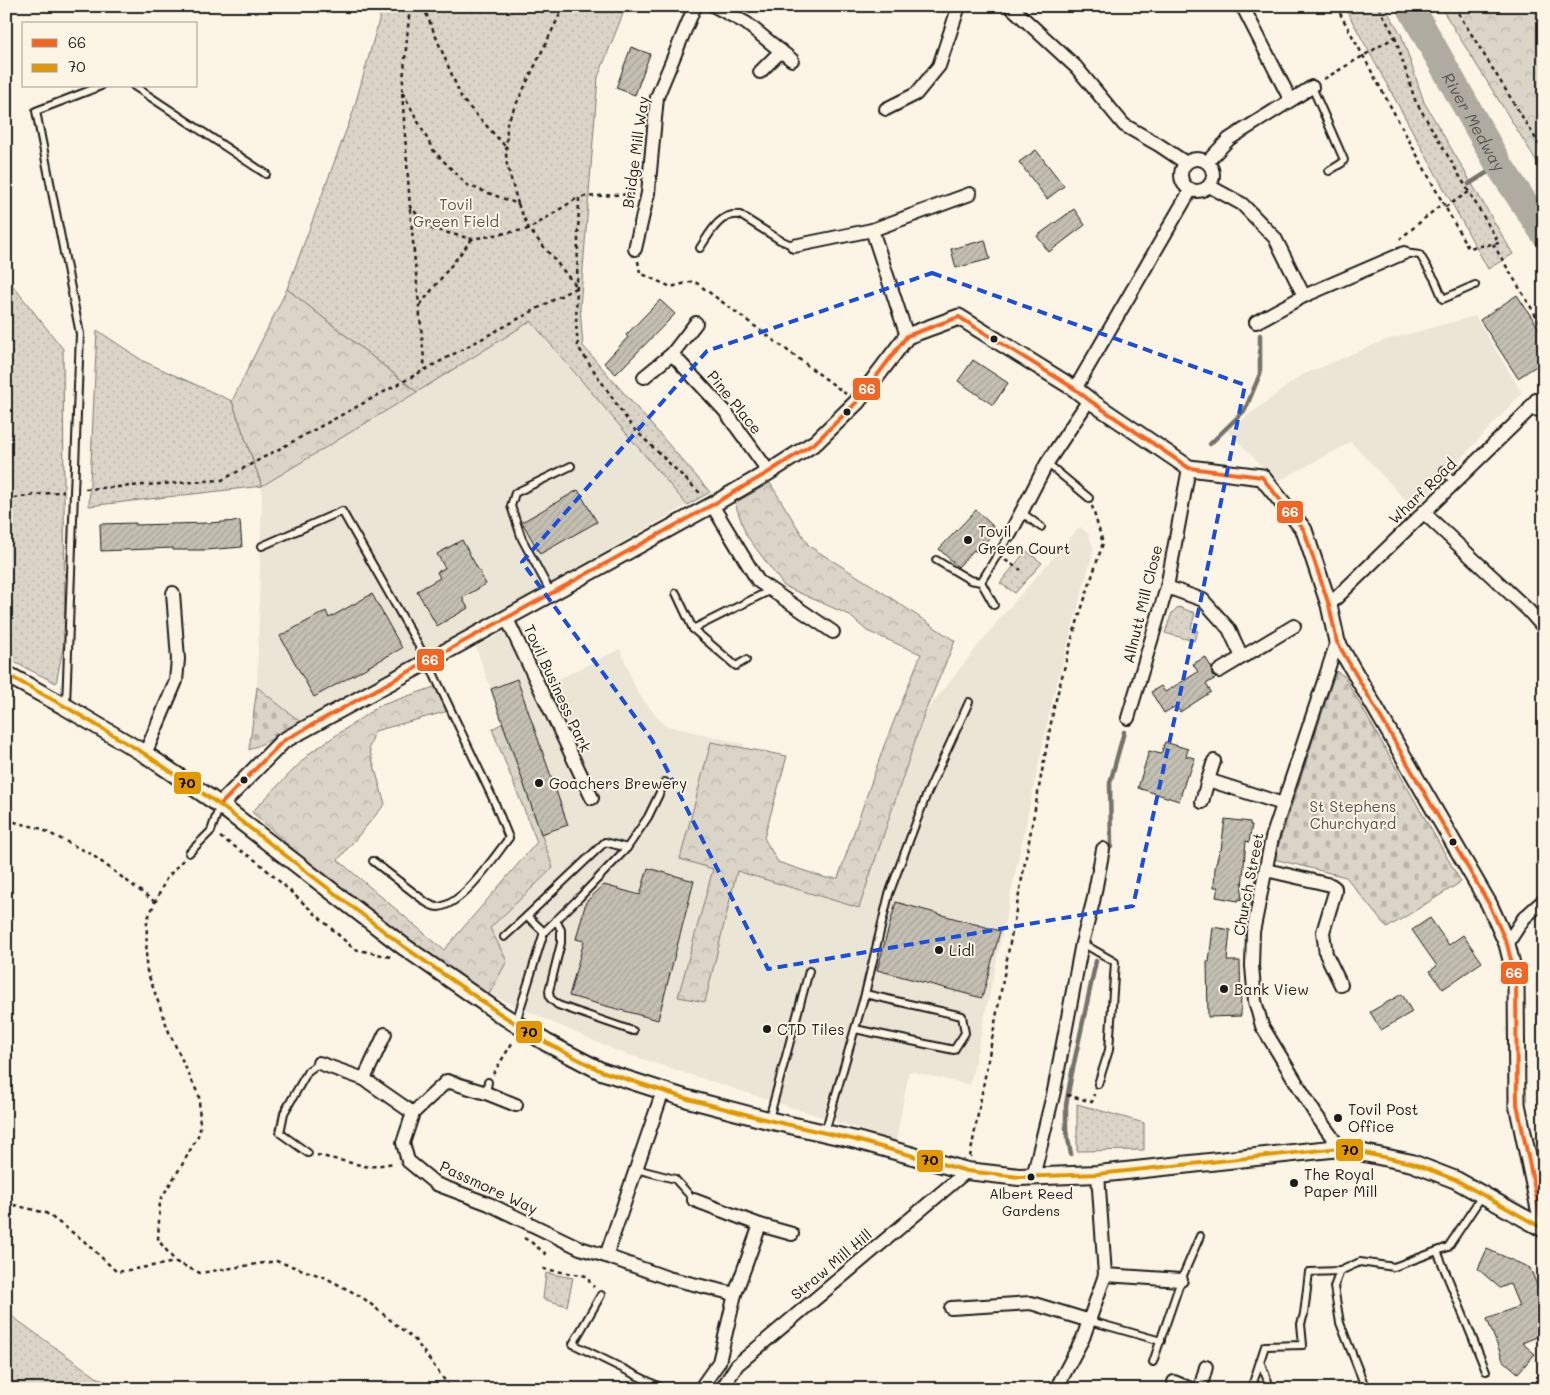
<svg xmlns="http://www.w3.org/2000/svg" width="1550" height="1395" font-family="Mali,sans-serif">
<defs>
<pattern id="green-dots" width="8" height="8" patternUnits="userSpaceOnUse" patternTransform="scale(1.25)"><rect width="8" height="8" fill="#dbd5c8"/><path d="M2 2h.1M6 6h.1" fill="none" stroke="#bbb6ab" stroke-width="1.8" stroke-linecap="round"/></pattern>
<pattern id="forest-crowns" width="20" height="18" patternUnits="userSpaceOnUse" patternTransform="scale(1.25)"><rect width="20" height="18" fill="#dbd5c8"/><path d="M2 6a3 3 0 1 1 6 0M12 15a3 3 0 1 1 6 0" fill="none" stroke="#bbb6ab"/></pattern>
<pattern id="cemetery-stones" width="16" height="16" patternUnits="userSpaceOnUse" patternTransform="scale(1.25)"><rect width="16" height="16" fill="#dbd5c8"/><path d="M2 7V4a2 2 0 0 1 4 0v3zM10 15v-3a2 2 0 0 1 4 0v3z" fill="#bbb6ab"/></pattern>
<pattern id="building-hatch" width="6" height="6" patternUnits="userSpaceOnUse" patternTransform="scale(1.25)"><rect width="6" height="6" fill="#c4c0b3"/><path d="M-1 1l2-2M0 6l6-6M5 7l2-2" fill="none" stroke="#a8a499"/></pattern>
</defs>
<rect width="100%" height="100%" fill="#fcf5e5"/>
<filter id="ink" filterUnits="userSpaceOnUse"><feTurbulence type="fractalNoise" baseFrequency=".02" numOctaves="2"/><feDisplacementMap in="SourceGraphic" scale="10" xChannelSelector="R" yChannelSelector="G"/><feConvolveMatrix kernelMatrix="1 2 1 2 8 2 1 2 1" color-interpolation-filters="sRGB"/></filter>
<g filter="url(#ink)">
<!-- built -->
<g fill="#ebe5d6">
<polygon points="1475,316 1522,393 1414,509 1351,442 1277,482 1228,431 1300,376 1383,341"/>
<polygon points="531,320 687,505 303,724 257,687 262,486"/>
<polygon points="1080,527 1088,534 1094,549 1053,697 970,1085 909,1071 896,1141 617,1051 489,994 506,961 490,928 553,868 476,647 520,623 554,681 620,649 637,692 664,725 744,744 717,854 859,907 924,714 1002,616"/>
</g>
<!-- green -->
<g fill="url(#green-dots)" stroke="#7c7872">
<polygon points="383,6 626,6 598,77 580,307 583,346 710,492 687,505 531,321 417,392 287,289 353,112"/>
<polygon points="1344,6 1384,6 1401,34 1424,102 1513,254 1488,269"/>
<polygon points="6,277 63,349 65,638 56,683 6,658"/>
<polygon points="97,330 143,361 232,401 262,486 89,506"/>
<polygon points="1026,551 1042,563 1015,593 1000,583"/>
<polygon points="1178,607 1195,613 1191,628 1198,631 1194,641 1165,633 1172,613"/>
<polygon points="1077,1104 1144,1123 1144,1150 1077,1151"/>
<polygon points="546,1273 573,1278 567,1306 543,1299"/>
<polygon points="6,1312 96,1377 126,1389 6,1389"/>
</g>
<!-- forest -->
<g fill="url(#forest-crowns)" stroke="#7c7872">
<polygon points="1440,6 1533,6 1544,21 1544,173"/>
<polygon points="287,289 417,392 262,486 232,401"/>
<polygon points="770,483 809,546 873,586 955,641 924,714 859,908 737,871 705,1002 678,997 713,869 680,859 711,742 787,756 764,838 778,862 826,878 838,878 884,746 921,654 867,631 849,615 784,586 746,535 735,503"/>
<polygon points="440,685 452,710 375,731 369,748 385,804 338,860 444,950 537,842 492,729 503,723 553,868 490,928 507,961 489,994 482,994 334,886 252,812 310,753 379,706"/>
</g>
<!-- cemetery -->
<g fill="url(#cemetery-stones)" stroke="#7c7872">
<polygon points="1336,671 1344,676 1461,882 1387,928 1346,877 1274,859"/>
<polygon points="257,687 303,724 249,750"/>
</g>
<g fill="none" stroke-linecap="round" stroke-linejoin="round">
<!-- stream -->
<g stroke="#75726c" stroke-width="4.5">
<polyline points="1469,184 1499,165"/>
<polyline points="1210,444 1245,410 1260,374 1260,335"/>
<polyline points="1111,847 1110,783 1124,732"/>
<polyline points="1071,1154 1066,1129 1066,1105 1071,1077 1096,961"/>
</g>
<!-- river -->
<path stroke="#b0aba1" stroke-width="28" id="s1" d="M1410,6l89,159 45,68"/>
</g>
<!-- building -->
<g fill="url(#building-hatch)" stroke="#1c1c1c">
<polygon points="631,47 650,54 635,95 616,88"/>
<polygon points="1036,150 1064,186 1047,199 1019,162"/>
<polygon points="1074,209 1085,225 1049,252 1037,236"/>
<polygon points="985,240 990,259 956,268 951,249"/>
<polygon points="1517,295 1544,336 1544,361 1518,378 1480,320"/>
<polygon points="660,300 675,314 616,374 604,363 628,337 626,335"/>
<polygon points="973,360 1008,383 993,405 958,381"/>
<polygon points="578,490 597,522 540,554 522,522"/>
<polygon points="976,510 997,530 976,552 974,550 958,567 939,549"/>
<polygon points="240,521 242,547 206,550 173,550 173,548 101,551 100,524 136,523 136,525 207,523"/>
<polygon points="462,540 486,584 462,598 468,608 437,626 417,591 440,578 437,572 445,568 437,554"/>
<polygon points="372,594 402,648 314,697 280,636 326,611 329,618"/>
<polygon points="1205,657 1212,668 1212,675 1216,678 1206,684 1211,692 1180,712 1176,706 1164,713 1151,692 1161,686 1165,692 1198,672 1193,664"/>
<polygon points="517,679 568,825 541,834 491,689"/>
<polygon points="1165,742 1188,749 1186,756 1195,758 1189,775 1187,775 1179,801 1138,788 1149,751 1161,754"/>
<polygon points="1225,819 1250,822 1250,825 1252,825 1249,842 1246,841 1241,900 1239,899 1238,901 1216,897 1218,887 1214,887 1215,868 1219,852 1221,850"/>
<polygon points="648,868 694,881 658,1020 569,996 584,941 576,939 586,902 604,885 640,895"/>
<polygon points="896,902 1000,931 982,998 877,970"/>
<polygon points="1430,918 1449,945 1463,935 1482,962 1443,989 1430,971 1437,966 1412,930"/>
<polygon points="1213,927 1230,930 1227,961 1240,961 1241,1016 1208,1017 1207,962 1209,962"/>
<polygon points="1402,994 1412,1012 1381,1030 1370,1012"/>
<polygon points="1487,1249 1530,1268 1544,1302 1544,1334 1522,1343 1535,1354 1518,1373 1503,1360 1487,1319 1519,1306 1510,1284 1500,1288 1478,1269"/>
</g>
<g fill="none" stroke-linecap="round" stroke-linejoin="round">
<!-- service casing -->
<g stroke="#1c1c1c" stroke-width="10">
<g id="service">
<polyline points="134,86 266,174"/>
<polyline points="1312,87 1344,160 1342,163 1329,171"/>
<path d="M700,248c10,-15 20,-36 40,-33l40,25 14,6"/>
<polyline points="1404,253 1420,255 1435,280 1443,299 1475,285"/>
<polyline points="1528,412 1544,413"/>
<polyline points="1047,463 1089,498"/>
<polyline points="1444,470 1454,483"/>
<polyline points="1021,512 1041,527"/>
<path d="M262,546l80,-35 86,151 66,139 15,37c-15,19 -46,67 -71,69 -4,0 -7,-2 -11,-4l-54,-42"/>
<polyline points="936,560 970,580 981,582 1010,534"/>
<polyline points="981,582 994,605"/>
<polyline points="551,593 522,539 511,506 515,493 571,466"/>
<polyline points="676,593 693,629"/>
<polyline points="746,660 736,666 693,629 771,590"/>
<polyline points="66,705 80,334 36,111 101,86"/>
<polyline points="189,853 211,831 220,805"/>
<polyline points="556,920 561,930 561,943 549,991 550,998 558,1005 633,1031"/>
<polyline points="544,932 527,916 605,842 627,848"/>
<polyline points="504,937 527,916"/>
<polyline points="1082,943 1115,962 1109,1050 1098,1084"/>
<polyline points="516,1022 544,932 580,897 627,848 648,817 665,782"/>
<polyline points="855,1029 954,1050 965,1033 962,1016 865,994"/>
<polyline points="486,1093 488,1082"/>
<polyline points="769,1119 809,971"/>
<polyline points="825,1132 865,994 889,894 926,796 969,702"/>
<polyline points="308,1153 280,1133 284,1113 308,1071 319,1063"/>
<polyline points="636,1169 675,1179 694,1200"/>
<polyline points="1437,1251 1486,1371"/>
<polyline points="601,1295 573,1344 664,1389"/>
<polyline points="1090,1321 1161,1341"/>
<polyline points="1260,1361 1271,1389"/>
<polyline points="1153,1362 1181,1280 1200,1236"/>
<polyline points="1251,1389 1265,1346 1303,1345 1301,1324 1304,1314 1309,1272 1340,1271"/>
<polyline points="1366,1389 1340,1323 1334,1287 1340,1271 1360,1262 1394,1267 1448,1247 1482,1196"/>
<polyline points="1536,1389 1544,1380"/>
</g>
</g>
<!-- minor casing -->
<g stroke="#1c1c1c" stroke-width="16">
<g id="minor">
<polyline points="714,6 746,23 792,60"/>
<polyline points="1010,6 1076,67 1124,125 1159,145 1186,163"/>
<polyline points="1240,6 1244,9 1290,99"/>
<polyline points="760,72 781,51"/>
<polyline points="886,109 916,94 939,66 959,6"/>
<circle cx="1197" cy="175" r="16"/>
<polyline points="1207,162 1229,139 1312,87"/>
<polyline points="1209,186 1242,204 1275,238 1304,296"/>
<polyline points="872,230 907,336"/>
<polyline points="794,246 872,230 970,194"/>
<polyline points="635,249 648,193 657,97 695,6"/>
<polyline points="1256,322 1304,296 1404,253"/>
<polyline points="672,354 725,411 769,472"/>
<polyline points="644,377 672,354 696,323"/>
<polyline points="1075,389 1190,191"/>
<polyline points="712,505 758,581 833,632"/>
<polyline points="1423,512 1528,610 1544,628"/>
<polyline points="1010,534 1047,463 1089,400"/>
<polyline points="1167,587 1203,600 1229,629 1242,657"/>
<polyline points="1329,605 1527,412 1536,400"/>
<polyline points="507,619 592,798"/>
<polyline points="1337,642 1272,838 1253,932 1252,966 1255,1001 1262,1026 1316,1115 1340,1148"/>
<polyline points="1219,671 1294,626"/>
<polyline points="1128,718 1167,587 1189,468"/>
<polyline points="145,754 176,681 178,659 173,593"/>
<polyline points="1208,780 1214,761"/>
<polyline points="1202,802 1208,780 1283,804"/>
<polyline points="1266,870 1331,885 1335,888 1335,892 1323,932 1326,954 1341,985"/>
<polyline points="1507,944 1524,918 1544,900"/>
<polyline points="319,1063 364,1079 413,1113"/>
<polyline points="364,1079 385,1034"/>
<polyline points="516,1105 486,1093 447,1081 413,1113 403,1143 408,1161 436,1184 489,1204 580,1248 606,1256 663,1091"/>
<polyline points="1033,1177 1054,1091 1082,943 1093,902 1103,849"/>
<polyline points="694,1200 760,1225 792,1234"/>
<polyline points="606,1256 668,1278 735,1294"/>
<polyline points="1105,1275 1181,1280"/>
<polyline points="951,1308 1031,1303 1090,1321"/>
<polyline points="1174,1382 1191,1389"/>
<polyline points="700,1389 719,1362 735,1294 760,1225"/>
<polyline points="722,1389 737,1365 967,1171"/>
<polyline points="1056,1389 1083,1338 1105,1275 1098,1174"/>
<polyline points="1200,1389 1206,1367"/>
</g>
</g>
<!-- tertiary casing -->
<g stroke="#1c1c1c" stroke-width="19">
<polyline id="tertiary" points="220,805 283,741 712,505 769,472 816,442 857,402 907,336 959,317 1075,389 1089,400 1189,468 1262,477 1304,530 1329,605 1337,642 1489,904 1507,944 1516,980 1517,1104 1543,1228"/>
</g>
<!-- secondary casing -->
<g stroke="#1c1c1c" stroke-width="20">
<polyline id="secondary" points="6,674 66,707 145,754 220,805 403,946 502,1015 547,1043 601,1071 688,1099 768,1120 856,1140 967,1171 1019,1177 1098,1174 1340,1148 1412,1163 1456,1180 1544,1229"/>
</g>
<!-- path -->
<g stroke="#1c1c1c" stroke-width="2.5" stroke-dasharray="4 4" stroke-linecap="butt">
<polyline points="423,6 462,99 505,146"/>
<polyline points="1336,6 1443,203"/>
<polyline points="1454,6 1544,152"/>
<polyline points="1395,37 1415,100 1499,243 1468,248 1443,203 1400,239"/>
<polyline points="1324,79 1395,37 1378,6"/>
<polyline points="402,91 410,6"/>
<polyline points="634,194 579,197 576,324 578,347 632,427 701,494"/>
<polyline points="518,204 506,161 507,123 564,6"/>
<polyline points="1445,207 1469,192"/>
<polyline points="410,209 425,370"/>
<polyline points="1493,244 1544,329"/>
<polyline points="638,261 640,273 671,287 694,281 846,394"/>
<polyline points="420,305 472,239"/>
<polyline points="85,489 222,480 577,287 529,229 518,204 467,185 433,150 402,91 410,207 432,229 472,239 529,229 579,197"/>
<polyline points="6,499 64,491"/>
<polyline points="1005,560 1021,570"/>
<polyline points="6,820 39,828 91,854 155,902"/>
<polyline points="220,837 258,862 354,949 391,957"/>
<polyline points="183,860 166,879 147,920 146,968 169,1032 199,1096 200,1132 182,1165 160,1200 158,1240 176,1262 200,1273 276,1261 324,1277 362,1297 415,1340 451,1389"/>
<polyline points="493,1074 514,1040"/>
<polyline points="1067,1095 1092,1102 1094,1094"/>
<polyline points="317,1155 369,1167 394,1163"/>
<polyline points="970,1157 1054,707 1073,635 1103,543 1092,506"/>
<polyline points="6,1203 46,1213 84,1241 117,1272 176,1262"/>
<polyline points="524,1238 531,1242 547,1255"/>
<polyline points="543,1269 587,1276 590,1283 594,1287"/>
</g>
<!-- service -->
<use href="#service" stroke="#fcf5e5" stroke-width="6"/>
<!-- minor -->
<use href="#minor" stroke="#fcf5e5" stroke-width="12"/>
<!-- tertiary -->
<use href="#tertiary" stroke="#fcf5e5" stroke-width="15"/>
<!-- secondary -->
<use href="#secondary" stroke="#fcf5e5" stroke-width="16"/>
<!-- bus-1 casing -->
<g stroke="#fcf5e5" stroke-width="8">
<polyline id="bus-1" points="220,805 283,741 712,505 769,472 816,442 857,402 907,336 959,317 1075,389 1089,400 1189,468 1262,477 1304,530 1329,605 1337,642 1489,904 1507,944 1516,980 1517,1104 1543,1228"/>
</g>
<!-- bus-2 casing -->
<g stroke="#fcf5e5" stroke-width="8">
<polyline id="bus-2" points="6,674 66,707 145,754 220,805 403,946 502,1015 547,1043 601,1071 688,1099 768,1120 856,1140 967,1171 1019,1177 1098,1174 1340,1148 1412,1163 1456,1180 1544,1229"/>
</g>
<!-- bus-1 -->
<use href="#bus-1" stroke="#f26522" stroke-width="4"/>
<!-- bus-2 -->
<use href="#bus-2" stroke="#e19803" stroke-width="4"/>
</g>
</g>
<!-- marked area -->
<path fill="none" stroke="#1d4ed8" stroke-width="4" stroke-dasharray="10 6" stroke-linejoin="round" d="M932,273l313,112 -45,219 -67,302 -365,63 -116,-229 -130,-178 185,-211z"/>
<!-- markers -->
<g fill="#1c1c1c" stroke="#fcf5e5" stroke-width="2">
<circle cx="994" cy="339" r="4.5"/>
<circle cx="847" cy="412" r="4.5"/>
<circle cx="968" cy="540" r="5"/>
<circle cx="244" cy="780" r="4.5"/>
<circle cx="539" cy="783" r="5"/>
<circle cx="1453" cy="842" r="4.5"/>
<circle cx="939" cy="950" r="5"/>
<circle cx="1224" cy="989" r="5"/>
<circle cx="767" cy="1029" r="5"/>
<circle cx="1338" cy="1118" r="5"/>
<circle cx="1031" cy="1177" r="4.5"/>
<circle cx="1294" cy="1183" r="5"/>
</g>
<g text-anchor="middle" dominant-baseline="central" stroke-width="4" stroke-linejoin="round" paint-order="stroke">
<!-- bus labels -->
<g font-size="14" fill="#1c1c1c" stroke="#fcf5e5">
<text x="1031" y="1193">Albert Reed<tspan x="1031" dy="17">Gardens</tspan></text>
</g>
<!-- street labels -->
<g font-size="15" fill="#1c1c1c" stroke="#fcf5e5">
<text transform="translate(635 152) rotate(-82)">Bridge Mill Way</text>
<text transform="translate(735 402) rotate(51)">Pine Place</text>
<text transform="translate(1422 491) rotate(-44)">Wharf Road</text>
<text transform="translate(1142 604) rotate(-76)">Allnutt Mill Close</text>
<text transform="translate(558 688) rotate(65)">Tovil Business Park</text>
<text transform="translate(1248 884) rotate(-79)">Church Street</text>
<text transform="translate(489 1187) rotate(25)">Passmore Way</text>
<text transform="translate(831 1264) rotate(-40)">Straw Mill Hill</text>
</g>
<!-- park labels -->
<g font-size="15" fill="#555450" stroke="#fcf5e5">
<text x="456" y="204">Tovil<tspan x="456" dy="17">Green Field</tspan></text>
<text x="1353" y="806">St Stephens<tspan x="1353" dy="17">Churchyard</tspan></text>
</g>
<!-- poi labels -->
<g font-size="15" fill="#1c1c1c" stroke="#fcf5e5" text-anchor="start">
<text x="978" y="531">Tovil<tspan x="978" dy="17">Green Court</tspan></text>
<text x="549" y="783">Goachers Brewery</text>
<text x="949" y="950">Lidl</text>
<text x="1234" y="989">Bank View</text>
<text x="777" y="1029">CTD Tiles</text>
<text x="1348" y="1109">Tovil Post<tspan x="1348" dy="17">Office</tspan></text>
<text x="1304" y="1174">The Royal<tspan x="1304" dy="17">Paper Mill</tspan></text>
</g>
<!-- water labels -->
<g font-size="16" font-style="italic" fill="#575551" stroke="#fcf5e5">
<text stroke="none"><textPath href="#s1" startOffset="132">River Medway</textPath></text>
</g>
</g>
<g stroke="#fcf5e5" stroke-width="2">
<rect x="852" y="377" width="29" height="24" rx="5" fill="#f26522"/>
<rect x="1276" y="500" width="28" height="24" rx="5" fill="#f26522"/>
<rect x="416" y="648" width="29" height="24" rx="5" fill="#f26522"/>
<rect x="173" y="771" width="29" height="24" rx="5" fill="#e19803"/>
<rect x="1500" y="961" width="29" height="24" rx="5" fill="#f26522"/>
<rect x="515" y="1020" width="28" height="24" rx="5" fill="#e19803"/>
<rect x="1335" y="1138" width="29" height="24" rx="5" fill="#e19803"/>
<rect x="916" y="1149" width="28" height="24" rx="5" fill="#e19803"/>
</g>
<g font-size="14" text-anchor="middle" font-weight="bold" fill="#fff">
<text x="867" y="394">66</text>
<text x="1290" y="517">66</text>
<text x="430" y="665">66</text>
<text x="1514" y="978">66</text>
</g>
<g font-size="14" text-anchor="middle" font-weight="bold" fill="#111">
<text x="187" y="788">70</text>
<text x="529" y="1037">70</text>
<text x="1350" y="1155">70</text>
<text x="930" y="1165">70</text>
</g>
<!-- margin -->
<rect width="1550" height="1395" fill="none" stroke="#fcf5e5" stroke-width="25"/>
<rect x="12" y="12" width="1525" height="1370" fill="none" stroke="#1c1c1c" stroke-width="2" filter="url(#ink)"/>
<!-- legend -->
<rect x="22" y="22" width="175" height="65" fill="#fcf5e5" stroke="#a29e95"/>
<rect x="32" y="39" width="25" height="8" fill="#f26522" stroke="#a29e95"/>
<text x="68" y="48" font-size="15" fill="#1c1c1c">66</text>
<rect x="32" y="64" width="25" height="8" fill="#e19803" stroke="#a29e95"/>
<text x="68" y="72" font-size="15" fill="#1c1c1c">70</text>
</svg>
